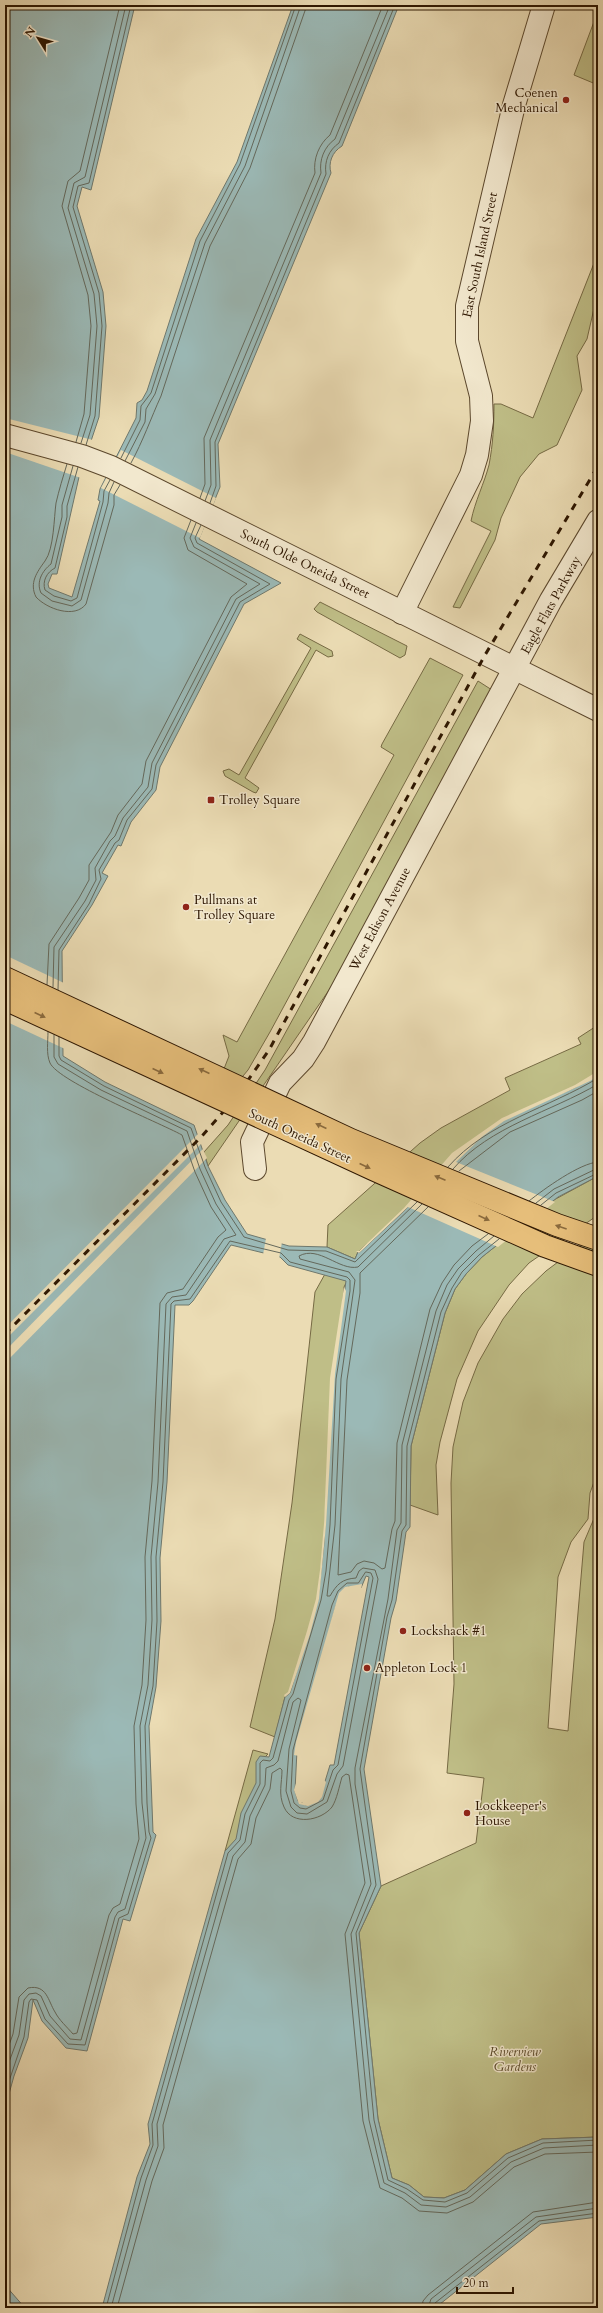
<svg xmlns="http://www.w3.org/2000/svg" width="603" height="2313" font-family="Cardo,serif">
<rect width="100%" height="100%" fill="#ebdcb4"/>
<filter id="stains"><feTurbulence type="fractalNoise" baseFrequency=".005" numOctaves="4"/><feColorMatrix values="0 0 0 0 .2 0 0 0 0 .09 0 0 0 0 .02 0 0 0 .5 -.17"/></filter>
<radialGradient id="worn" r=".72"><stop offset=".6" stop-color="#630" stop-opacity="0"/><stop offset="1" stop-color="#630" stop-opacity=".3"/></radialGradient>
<!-- green -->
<g fill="#bfbe87" stroke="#766a44">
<polygon points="598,11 598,85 574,75"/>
<path d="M598,253v38l-11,48 -10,17 5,34 -25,55 -18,9 -19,23 -19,41 -6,22 -35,68 -7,-1 38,-76 -20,-10c4,-20 13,-37 18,-56 4,-21 5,-40 5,-61h7l32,14z"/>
<polygon points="320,602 407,646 405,655 400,658 317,612 314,609"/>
<polygon points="300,634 332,651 333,656 328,657 316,650 245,778 259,788 256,793 253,792 225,776 223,771 229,769 239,775 311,648 297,639"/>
<polygon points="430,658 463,675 270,1032 248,1070 233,1088 222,1074 229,1056 223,1035 237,1042 394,755 381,747 382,744"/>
<polygon points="478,681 492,690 338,977 208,1166 204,1152 228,1125 265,1070"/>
<polygon points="598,1025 598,1073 406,1209 358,1252 355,1259 327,1247 328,1225 420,1143 441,1128 510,1090 505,1078 581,1044 578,1038"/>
<polygon points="598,1176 598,1215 529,1263 509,1285 478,1331 457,1379 440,1442 436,1465 438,1515 410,1505 411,1446 445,1313 455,1289 466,1274 482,1257 552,1201"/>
<polygon points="598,1232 598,1471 590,1493 588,1519 571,1542 558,1577 548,1728 568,1731 584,1542 598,1509 598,2137 542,2139 506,2154 465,2190 444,2198 424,2197 409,2185 392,2178 378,2119 359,1933 381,1886 476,1843 484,1778 447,1773 454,1684 451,1483 453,1447 463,1402 478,1363 503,1319 522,1294 546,1271"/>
<polygon points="325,1274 347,1281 344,1287 326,1525 318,1599 290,1693 285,1697 275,1737 250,1727 275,1619 292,1503 315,1292"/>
<polygon points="253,1750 268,1754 265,1757 239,1837 225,1851"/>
</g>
<!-- water -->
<g fill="#9bb9b6" stroke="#6f786d" fill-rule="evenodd">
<path d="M5,5h130l-44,185 -9,-3 -5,19 26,86 3,34 -7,91 -20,60 -22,97h-5l-4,10 1,4 23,9 28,-96 -2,-1 2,-11 36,-71 1,-15 5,-3 5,-9 49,-152 41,-77 56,-157h106l-57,141c-10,6 -14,17 -11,27l-113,271 2,43 -21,52 82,44 -37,21 -84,163 -4,23 -25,32 -10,24 -3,-1 -16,28 6,3 -16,29 -30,46 1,105 42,26 89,43 14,41 17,34 22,34 42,12 38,1 28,12 3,-7 1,1 47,-44 47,-54 50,-36 73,-32 22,-14v103l-40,21 -76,60 -16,17 -11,15 -10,24 -34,133 -1,81 -4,5 -10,69 -5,17 -27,151 17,117 -22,47 19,186 14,59 17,7 15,12 20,1 21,-8 41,-36 36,-15 56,-2v80l-57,7 -106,84h-333l35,-131 13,-33 -2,-20 77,-273 11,-12 5,-26 15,-30v-21l4,-6 9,1 16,-60 5,-4 28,-94 6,-56 8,-165 14,-97 -58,-16 -8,-8 -49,-12 -38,56 -4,4h-14l-8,177 -7,76 1,63 -5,66 -7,39 4,106 3,3 -26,86 -7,-2 -36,132 -21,-3 -24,-27 -9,-21 -5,38 -14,38 -9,32zM366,1576l3,1 -35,188h-4l-10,33 -14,7 -8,-4 -3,-10 2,-41 39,-144 6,-13 6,-6 13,1z"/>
<polygon points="5,2285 25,2308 5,2308"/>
</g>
<!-- pier -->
<g fill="#ebdcb4">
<polygon points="5,418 93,440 81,478 5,452"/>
<polygon points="121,450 216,498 200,538 101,488"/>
<polygon points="5,955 64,983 65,1049 5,1021"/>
<polygon points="598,1071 598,1076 590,1081 504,1121 483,1136 456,1162 555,1202 498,1247 408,1207 359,1253 356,1251 359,1251 404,1208 452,1153 502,1118 575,1085"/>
<polygon points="199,1133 202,1143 5,1340 5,1328"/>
<polygon points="203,1149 207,1158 5,1363 5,1351"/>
<polygon points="266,1238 282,1242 279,1259 263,1255"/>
<polygon points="344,1287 346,1291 335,1374 326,1525 319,1599 310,1634 290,1693 285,1697 284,1695 288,1692 307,1631 316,1599 320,1570 324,1524 330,1378"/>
<polygon points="362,1584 361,1590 349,1589 343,1594 338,1607 315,1689 299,1756 294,1755 296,1742 339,1593 345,1587"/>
<polygon points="299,1773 297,1791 302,1803 318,1797 324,1780 326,1782 322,1797 318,1802 308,1806 299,1804 294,1790"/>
</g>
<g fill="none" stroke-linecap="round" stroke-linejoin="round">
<!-- shore -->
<g stroke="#64685b" stroke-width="1">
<polyline points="76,442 84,414 91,326 88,295 62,206 68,181 80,171 120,5"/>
<polyline points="81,443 90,415 97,326 94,294 68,208 74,183 85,177 126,5"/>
<polyline points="86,445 95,416 102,326 99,293 73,207 78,186 89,183 131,5"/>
<polyline points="121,458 140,420 141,406 151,393 200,241 240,164 296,5"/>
<polyline points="125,461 145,422 146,409 155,394 205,243 245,166 301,5"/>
<path d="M131,463c12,-22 20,-45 30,-67l49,-150 40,-78 57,-163"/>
<path d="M67,464c-4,13 -8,26 -11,39 -2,14 -2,46 -11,58 -8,11 -16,22 -9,36 11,12 39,22 50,7l28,-99v-10l6,-10"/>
<path d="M73,466l-11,39v12l-11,47c-9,7 -15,18 -10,29l11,8 20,5 9,-6 27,-97 1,-10 5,-11"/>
<path d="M78,467l-11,39v11l-12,51c-8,4 -13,13 -10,22l9,6 17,5 6,-3 26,-96 1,-11 6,-11"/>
<path d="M200,498l5,-14 -1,-46 111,-265c-2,-14 4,-29 15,-38l53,-130"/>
<path d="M205,501l6,-16 -1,-45 111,-267c-2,-13 3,-26 14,-34l55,-134"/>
<path d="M210,503l6,-17 -1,-44 111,-268c-2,-13 3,-24 13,-31l56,-138"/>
<polyline points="47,985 49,944 79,898 89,880 89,865 111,832 118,815 142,784 146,761 231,597 247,584 188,550 184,538 191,520"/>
<polyline points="53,987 54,947 85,901 96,880 95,868 110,841 115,836 123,818 148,787 152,763 236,599 260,584 194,547 190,538 196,523"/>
<polyline points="58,990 59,950 89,904 101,879 99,870 115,843 119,840 127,820 152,789 156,765 240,602 270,584 197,543 195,538 201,525"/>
<polyline points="59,1037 59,1056 61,1060 104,1086 191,1128 205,1167 221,1202 244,1237 288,1250 326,1251 355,1262 417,1202"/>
<path d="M448,1167c39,-45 101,-59 150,-89"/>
<path d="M453,1169c37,-43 98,-57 145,-85"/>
<polyline points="459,1171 510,1132 582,1100 598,1091"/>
<path d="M529,1201c15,-12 51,-38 69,-39"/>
<polyline points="536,1203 554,1189 598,1168"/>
<polyline points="541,1205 556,1193 598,1173"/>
<polyline points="428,1207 360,1273 360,1293 347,1380 338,1575 351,1572 357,1564 364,1561 374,1563 382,1569 385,1568 392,1529 395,1521 397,1443 430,1309 442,1283 454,1265 472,1246 488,1234"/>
<polyline points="494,1236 476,1251 458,1269 447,1285 436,1311 402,1445 401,1523 397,1530 388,1599 355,1768 355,1784 371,1884 351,1934 369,2120 384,2183 405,2193 421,2205 446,2207 470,2197 511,2162 544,2148 598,2145"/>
<polyline points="499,1239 479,1255 462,1272 452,1288 441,1312 407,1446 406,1525 402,1531 392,1600 387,1617 360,1769 376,1885 356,1933 374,2120 388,2180 407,2189 423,2200 445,2202 467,2193 508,2158 543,2143 598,2140"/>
<polygon points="366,1572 371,1573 373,1578 338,1765 333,1770 323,1800 306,1809 300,1808 294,1803 291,1791 293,1750 332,1605 338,1591 347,1583 358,1583"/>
<path d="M5,2056l8,-22 6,-37 9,-9c19,-4 20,13 27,24 4,8 12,15 18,22l4,-1 32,-118 4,-7 7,-4 19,-65 -3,-35 -2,-78 8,-41 4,-65 -1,-63 7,-76 8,-178 7,-10 16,-4 35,-52 8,-7 -15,-23 -16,-35 -13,-37c-24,-13 -123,-53 -132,-72 -4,-9 -2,-22 -2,-31"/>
<polyline points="5,2073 19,2035 24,2000 29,1994 36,1993 41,1996 50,2016 70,2039 81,2040 115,1917 118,1912 125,1909 146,1838 142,1803 140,1726 148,1685 152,1620 151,1557 158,1482 166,1304 172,1297 186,1295 224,1239 236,1235 216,1204 200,1169 187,1131 101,1090 58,1064 54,1057 54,1035"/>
<polyline points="5,2093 24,2037 29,2002 31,1999 37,2000 45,2019 68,2044 85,2045 119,1918 128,1914 151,1838 149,1832 147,1803 145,1726 153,1686 157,1621 156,1557 163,1482 171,1304 174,1301 190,1299 230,1241 281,1253 290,1262 347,1277 350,1280 350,1291 336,1379 330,1525 326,1571 321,1600 293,1694 289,1700 273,1758 270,1761 263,1760 260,1763 260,1784 245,1814 240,1840 228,1853 152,2124 153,2145 141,2178 106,2308"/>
<path d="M111,2308l35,-128 12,-34 -1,-22 76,-268 12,-14 5,-26 15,-31 1,-17 8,-3 4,-4 15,-59 5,-4 3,2 -12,49 -3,42 5,16 6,6 10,1 20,-12 10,-28 6,-8 35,-187 -3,-9 -12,-2 -4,3 -3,7c-14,1 -19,6 -26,18h-3l8,-71 6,-146 14,-99 -6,-8 -49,-13 -1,-3c20,-11 40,15 59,11l64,-63"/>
<path d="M117,2308l35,-127 12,-33 -1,-23 75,-266 13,-15 5,-26 14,-29 2,-16 8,-5 2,2c0,13 -4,24 2,37 8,19 37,14 48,0 5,-8 7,-20 10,-30l4,-3 3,1 16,108 -20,51 18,187 17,67 22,10 17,13 28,2 26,-11 41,-35 31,-13 53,-2"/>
<polyline points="422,2308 423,2301 428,2295 533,2212 598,2202"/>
<polyline points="428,2308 431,2299 536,2217 598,2208"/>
<polyline points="433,2308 435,2303 539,2221 598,2213"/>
</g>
<!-- minor casing -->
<g stroke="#5c482d" stroke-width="24">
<g id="minor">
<polyline points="5,435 82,456 111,467 598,710"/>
<polyline points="402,613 471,475 477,455 482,421 481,396 467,341 467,306 514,105 544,5"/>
<polyline points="255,1169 252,1142 280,1083 303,1059 314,1042 551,600 598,521"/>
</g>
</g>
<!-- minor -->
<use href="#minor" stroke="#f2e8ce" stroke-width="22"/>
<!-- rail -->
<polyline stroke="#2d1600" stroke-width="3" stroke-dasharray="7 7" stroke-linecap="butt" points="5,1334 202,1136 237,1096 269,1050 485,655 598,466"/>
<!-- major-bridge casing -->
<g stroke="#2d1600" stroke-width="24" stroke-linecap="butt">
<g id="major-bridge">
<polyline points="5,978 351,1140 557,1225 598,1239"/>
<polyline points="5,999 373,1169 545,1246 598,1265"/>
</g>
</g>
<!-- major-bridge -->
<use href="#major-bridge" stroke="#e6be7a" stroke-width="22"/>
</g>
<!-- one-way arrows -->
<defs><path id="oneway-solid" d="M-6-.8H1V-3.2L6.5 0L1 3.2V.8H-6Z"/></defs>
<g fill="#8a6a3d">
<use href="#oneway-solid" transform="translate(40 1015) rotate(25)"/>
<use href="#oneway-solid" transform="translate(158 1071) rotate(25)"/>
<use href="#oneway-solid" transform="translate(204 1071) rotate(-155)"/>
<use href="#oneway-solid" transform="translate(321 1126) rotate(-155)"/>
<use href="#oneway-solid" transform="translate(365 1166) rotate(25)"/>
<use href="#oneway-solid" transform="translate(440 1178) rotate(-157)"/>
<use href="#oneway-solid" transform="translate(484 1218) rotate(24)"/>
<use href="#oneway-solid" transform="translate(561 1227) rotate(-161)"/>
</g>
<!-- markers -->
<g fill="#8f2418" stroke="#f2e8ce" stroke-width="1.5">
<circle cx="566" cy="100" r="4"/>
<rect x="207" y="796" width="8" height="8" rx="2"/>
<circle cx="186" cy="907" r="4"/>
<circle cx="403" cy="1631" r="4"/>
<circle cx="367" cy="1668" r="4"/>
<circle cx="467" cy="1813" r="4"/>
</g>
<g text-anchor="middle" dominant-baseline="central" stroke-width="3" stroke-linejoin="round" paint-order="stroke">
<!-- poi labels -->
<g font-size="13" fill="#2d1600" stroke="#f2e8ce" text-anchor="start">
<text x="558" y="93" text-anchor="end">Coenen<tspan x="558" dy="15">Mechanical</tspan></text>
<text x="219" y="800">Trolley Square</text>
<text x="194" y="900">Pullmans at<tspan x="194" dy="15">Trolley Square</tspan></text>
<text x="411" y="1631">Lockshack #1</text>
<text x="375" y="1668">Appleton Lock 1</text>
<text x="475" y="1806">Lockkeeper's<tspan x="475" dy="15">House</tspan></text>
</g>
<!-- street labels -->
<g font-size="13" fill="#2d1600" stroke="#f2e8ce">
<text transform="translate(480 255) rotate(-78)">East South Island Street</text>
<text transform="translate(305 564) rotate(26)">South Olde Oneida Street</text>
<text transform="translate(551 605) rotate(-61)">Eagle Flats Parkway</text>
<text transform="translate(380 919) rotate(-62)">West Edison Avenue</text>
<text transform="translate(300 1136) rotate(25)">South Oneida Street</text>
</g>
<!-- park labels -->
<g font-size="13" font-style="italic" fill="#594828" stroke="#f2e8ce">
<text x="515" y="2052">Riverview<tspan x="515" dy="15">Gardens</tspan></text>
</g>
</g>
<!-- margin -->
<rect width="603" height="2313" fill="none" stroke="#ebdcb4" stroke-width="20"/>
<rect x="6" y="6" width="591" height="2301" fill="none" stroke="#2d1600" stroke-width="2"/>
<rect x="10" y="10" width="583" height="2293" fill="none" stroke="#2d1600"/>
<!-- north arrow -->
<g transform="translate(38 38) rotate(307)" stroke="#f2e8ce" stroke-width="3" paint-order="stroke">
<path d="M0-3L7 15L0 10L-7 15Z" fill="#2d1600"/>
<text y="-6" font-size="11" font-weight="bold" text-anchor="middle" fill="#2d1600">N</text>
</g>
<!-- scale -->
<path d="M457 2287v6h56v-6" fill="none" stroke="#2d1600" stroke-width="2"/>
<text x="463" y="2287" font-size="12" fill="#2d1600" stroke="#f2e8ce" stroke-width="3" paint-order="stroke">20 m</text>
<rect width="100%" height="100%" filter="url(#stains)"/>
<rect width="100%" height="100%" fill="url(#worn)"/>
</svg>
